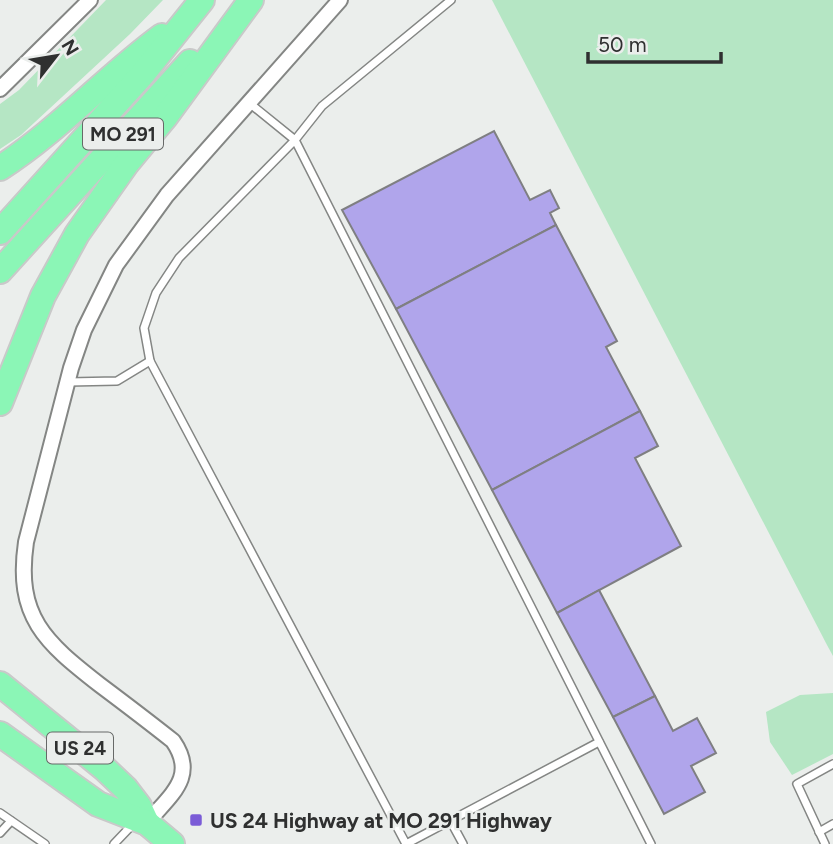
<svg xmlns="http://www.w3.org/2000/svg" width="833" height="844" font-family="Figtree,sans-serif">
<rect width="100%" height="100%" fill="#ebeeec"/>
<!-- green -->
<g fill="#b5e6c4">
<polygon points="106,0 163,0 130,34 21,135 0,149 0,104 19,90"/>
<polygon points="492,0 833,0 833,656 827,645"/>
<polygon points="833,693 833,754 792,775 770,742 766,712 800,695"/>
</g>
<!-- building -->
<g fill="#b0a5eb" stroke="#7f7f82" stroke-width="2">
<polygon points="494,131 530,200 550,190 559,208 550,213 556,225 396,309 342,210"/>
<polygon points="556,225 617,341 606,347 640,411 492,490 396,309"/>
<polygon points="640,411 658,446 635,458 681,546 557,613 492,490"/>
<polygon points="599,590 655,696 613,717 557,613"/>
<polygon points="655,696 673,731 697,718 716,753 691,766 705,792 664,814 613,717"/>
</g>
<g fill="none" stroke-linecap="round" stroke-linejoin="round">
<!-- service casing -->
<g stroke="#848684" stroke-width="10">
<g id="service">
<polyline points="248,102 295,140 651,844"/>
<polyline points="150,361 144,328 156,293 179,258 295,140 322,106 451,0"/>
<polyline points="68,382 117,381 150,361 406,844 599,742"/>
<polyline points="0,813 45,844"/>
<polyline points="450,820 463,844"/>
<polyline points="819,832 833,824"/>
<polyline points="0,833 11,821"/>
<polyline points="114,844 134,823"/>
<polyline points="825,844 797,784 833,764"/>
</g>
</g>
<!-- minor casing -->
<g stroke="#848684" stroke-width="18">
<g id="minor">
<polyline points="0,89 90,0"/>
<path d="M147,823c23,-28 51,-46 26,-82 -24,-19 -49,-38 -73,-56 -55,-43 -85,-68 -74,-143l45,-174 13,-38 32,-65 51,-70 173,-195"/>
</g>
</g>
<!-- trunk casing -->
<g stroke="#c9c9c9" stroke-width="28">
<g id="trunk">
<path d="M0,168c59,-38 106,-91 162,-132"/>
<polyline points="0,232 142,75 202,0"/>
<polyline points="0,271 190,62"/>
<polyline points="0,403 43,296 77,234 127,163 166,116 251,0"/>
<polyline points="0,684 105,769 126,789 139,806 147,823"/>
<polyline points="0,734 98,804 147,823 172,844"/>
</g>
</g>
<!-- service -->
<use href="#service" stroke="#fff" stroke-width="7"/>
<!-- minor -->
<use href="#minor" stroke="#fff" stroke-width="14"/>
<!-- trunk -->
<use href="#trunk" stroke="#8bf6b6" stroke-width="24"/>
</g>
<!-- markers -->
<rect fill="#7b5cd7" stroke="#ebeeec" stroke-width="2.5" x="189" y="813" width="14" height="14" rx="3.5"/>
<g text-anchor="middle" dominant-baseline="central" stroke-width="5" stroke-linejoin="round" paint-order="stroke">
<!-- shield labels -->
<g fill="#ebeeec" stroke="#676968" stroke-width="2">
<rect x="83" y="118.5" width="80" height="31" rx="5"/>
<rect x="47" y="732.5" width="66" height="31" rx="5"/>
</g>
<g font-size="19" font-weight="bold" fill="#2f3030">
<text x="123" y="134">MO 291</text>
<text x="80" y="748">US 24</text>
</g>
<!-- poi labels -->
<g font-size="21" font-weight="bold" fill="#2f3030" stroke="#ebeeec" text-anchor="start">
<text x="210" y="820">US 24 Highway at MO 291 Highway</text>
</g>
</g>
<!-- north arrow -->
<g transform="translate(56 56) rotate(59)" stroke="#ebeeec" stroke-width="5" paint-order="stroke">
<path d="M0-5L12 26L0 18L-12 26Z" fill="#2f3030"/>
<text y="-10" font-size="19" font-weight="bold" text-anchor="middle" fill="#2f3030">N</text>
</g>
<!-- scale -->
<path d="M588 52v10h133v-10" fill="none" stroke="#2f3030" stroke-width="3.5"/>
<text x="598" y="52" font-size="21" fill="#2f3030" stroke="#ebeeec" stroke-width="5" paint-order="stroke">50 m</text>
</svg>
